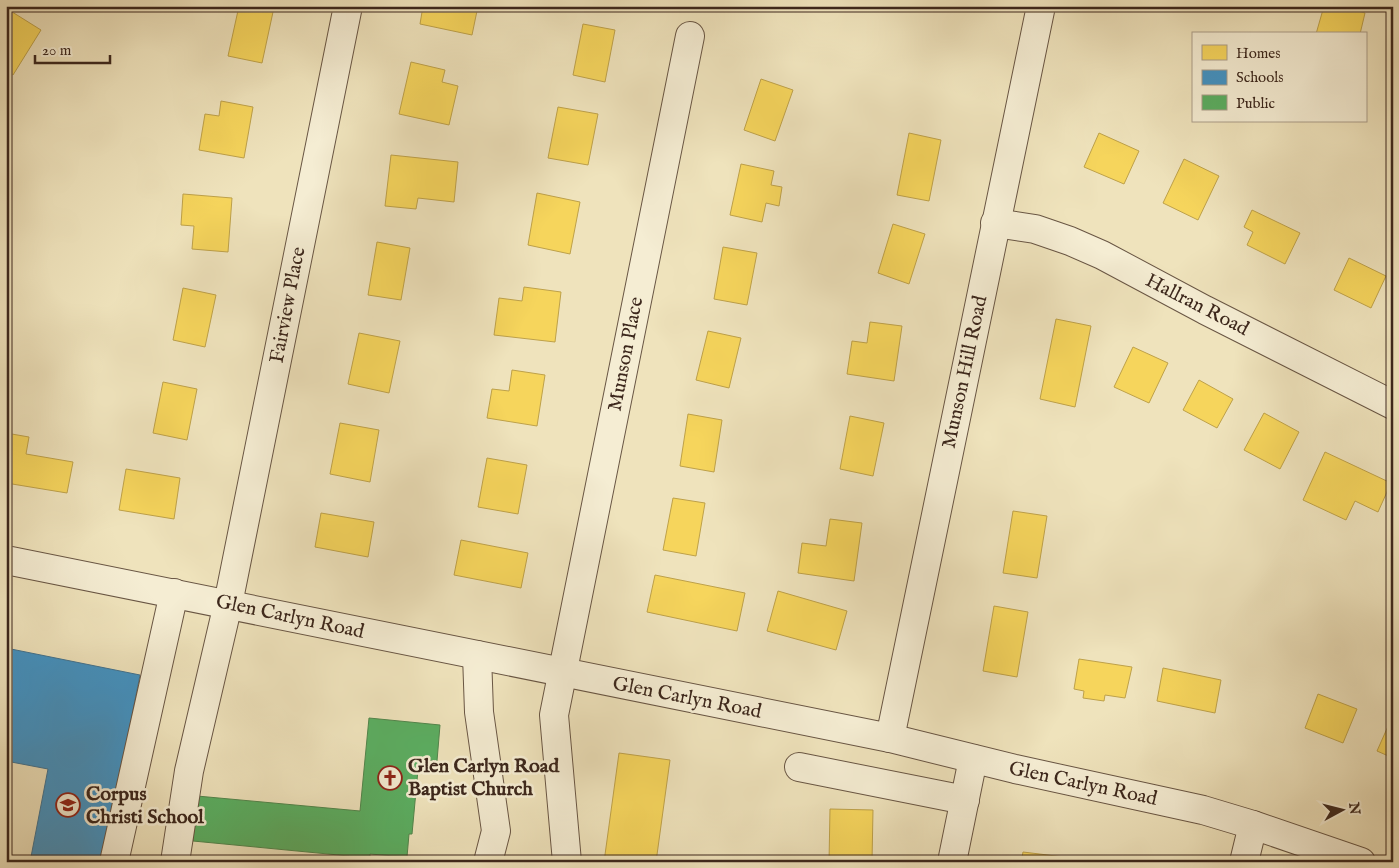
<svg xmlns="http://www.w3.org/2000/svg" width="1399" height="868" font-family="'IM FELL English',serif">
<rect width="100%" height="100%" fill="#efe3bc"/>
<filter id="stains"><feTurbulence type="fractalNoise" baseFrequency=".004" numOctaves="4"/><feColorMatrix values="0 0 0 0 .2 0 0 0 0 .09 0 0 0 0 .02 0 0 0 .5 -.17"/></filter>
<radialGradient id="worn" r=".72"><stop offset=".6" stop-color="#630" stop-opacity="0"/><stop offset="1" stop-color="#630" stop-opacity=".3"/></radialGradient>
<!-- homes -->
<g fill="#f6d55c" stroke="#bea149">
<polygon points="239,6 248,6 273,12 262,63 228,56"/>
<polygon points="423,6 478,6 472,35 420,24"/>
<polygon points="1324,6 1341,6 1365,13 1360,34 1316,34"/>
<polygon points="9,10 41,30 13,75 6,71 6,14"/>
<polygon points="583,24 615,30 605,82 573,75"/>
<polygon points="411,62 445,70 442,82 458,86 449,125 399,114"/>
<polygon points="761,79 793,90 775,141 744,130"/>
<polygon points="221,101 253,107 244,158 199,150 205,114 219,116"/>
<polygon points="558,107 598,114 588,165 548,158"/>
<polygon points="909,133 941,140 929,201 897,195"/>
<polygon points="1099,133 1139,151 1124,184 1084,167"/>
<polygon points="391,155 458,162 454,202 418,198 416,209 385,206"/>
<polygon points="1184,159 1219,176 1198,220 1163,203"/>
<polygon points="741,164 774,171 771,185 782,187 779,206 766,203 762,222 730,215"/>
<polygon points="537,193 580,202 570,254 528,245"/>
<polygon points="183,194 232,198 228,252 192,249 194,226 181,225"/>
<polygon points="1252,210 1300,233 1285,264 1247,245 1253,232 1244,227"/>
<polygon points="893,224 925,234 909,284 878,273"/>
<polygon points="377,242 410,248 401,300 368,295"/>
<polygon points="723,247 757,253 747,305 714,299"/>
<polygon points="1349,258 1386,276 1371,308 1334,290"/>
<polygon points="524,287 561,292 555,342 494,335 499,298 522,301"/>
<polygon points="183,288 216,295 205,347 173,340"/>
<polygon points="1056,319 1091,326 1075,407 1040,399"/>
<polygon points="870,322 902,326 894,381 847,374 852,341 867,343"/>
<polygon points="708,331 741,338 729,388 696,380"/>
<polygon points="359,333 400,341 389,393 348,384"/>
<polygon points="1133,347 1168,363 1149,403 1114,387"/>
<polygon points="512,370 545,375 537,426 487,418 492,389 509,391"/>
<polygon points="1199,380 1233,399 1217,428 1183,410"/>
<polygon points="163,382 197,389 187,440 153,433"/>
<polygon points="1264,413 1299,432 1280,469 1244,450"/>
<polygon points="688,414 722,420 714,472 680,466"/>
<polygon points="850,416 884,423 873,476 840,469"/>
<polygon points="340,423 379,430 370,482 330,474"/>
<polygon points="6,433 29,437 26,454 73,462 67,493 6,483"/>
<polygon points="1325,452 1391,483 1378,512 1355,501 1346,520 1303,500"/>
<polygon points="487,458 527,465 518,514 478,507"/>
<polygon points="126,469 180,478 174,519 119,510"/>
<polygon points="673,498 705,503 696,556 663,550"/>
<polygon points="1013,511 1047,516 1037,578 1003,573"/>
<polygon points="321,513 374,522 368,557 315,547"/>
<polygon points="830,519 862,523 854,581 798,573 802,543 826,546"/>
<polygon points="461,540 528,553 521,588 454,575"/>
<polygon points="655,575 745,593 737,631 647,612"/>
<polygon points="778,591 847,611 836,650 767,631"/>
<polygon points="994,606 1028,612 1017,677 983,671"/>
<polygon points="1079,659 1132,667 1125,698 1105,695 1104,701 1083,698 1084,691 1074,689"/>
<polygon points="1163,668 1221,680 1215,713 1157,701"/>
<polygon points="1318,694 1357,709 1343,743 1305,728"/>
<polygon points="1393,715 1393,758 1377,751"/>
<polygon points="619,753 670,760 656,862 604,862"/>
<polygon points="830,809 873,810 872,862 829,862"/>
<polygon points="1023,852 1105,862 1021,862"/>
</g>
<!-- schools -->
<polygon fill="#4393c3" stroke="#417391" points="6,648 140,675 103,862 30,862 48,769 6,761 11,731 6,730"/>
<!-- public -->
<polygon fill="#5aae61" stroke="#51864c" points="369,718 440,725 437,761 419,759 412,834 409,834 407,857 370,854 370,862 348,862 349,856 193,841 197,796 360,811"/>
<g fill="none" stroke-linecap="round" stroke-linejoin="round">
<!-- minor casing -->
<g stroke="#695644" stroke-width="30">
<g id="minor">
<polyline points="995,223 1035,229 1070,241 1102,255 1205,310 1393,405"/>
<polyline points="6,560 890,738 1015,769 1203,810 1253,825 1361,862"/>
<polyline points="477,655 479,712 496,831 488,862"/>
<polyline points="890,738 1041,6"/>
<polyline points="799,767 965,800"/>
<polyline points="114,862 174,593"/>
<polyline points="175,862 189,771 228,604 348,6"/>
<polyline points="567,862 554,715 690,36"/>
<polyline points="952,862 973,759"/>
<polyline points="1244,862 1253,825"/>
</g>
</g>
<!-- minor -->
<use href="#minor" stroke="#f5edd3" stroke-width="28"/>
</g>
<!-- icons -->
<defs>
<g id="church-ring" transform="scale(1.25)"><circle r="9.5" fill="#f5edd3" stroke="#8f2418" stroke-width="1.5"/><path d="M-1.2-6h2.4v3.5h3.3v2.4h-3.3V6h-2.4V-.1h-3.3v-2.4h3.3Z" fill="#8f2418"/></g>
<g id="school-ring" transform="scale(1.25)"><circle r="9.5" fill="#f5edd3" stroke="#8f2418" stroke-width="1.5"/><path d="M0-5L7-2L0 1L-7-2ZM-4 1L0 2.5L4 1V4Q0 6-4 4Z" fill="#8f2418"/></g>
</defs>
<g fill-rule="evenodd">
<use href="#church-ring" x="390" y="778"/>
<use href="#school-ring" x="68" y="805"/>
</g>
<g text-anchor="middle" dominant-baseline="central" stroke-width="5" stroke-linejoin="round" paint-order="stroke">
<!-- street labels -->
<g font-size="20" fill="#3c271c" stroke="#f5edd3">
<text transform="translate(288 305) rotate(-79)">Fairview Place</text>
<text transform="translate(1197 305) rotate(27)">Hallran Road</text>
<text transform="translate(626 354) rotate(-79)">Munson Place</text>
<text transform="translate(965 372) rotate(-78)">Munson Hill Road</text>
<text transform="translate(290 617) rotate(12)">Glen Carlyn Road</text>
<text transform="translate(687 698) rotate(11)">Glen Carlyn Road</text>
<text transform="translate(1083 784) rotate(12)">Glen Carlyn Road</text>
</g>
<!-- poi labels -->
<g font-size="20" font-weight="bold" fill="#3c271c" stroke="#f5edd3" text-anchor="start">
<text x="408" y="766">Glen Carlyn Road<tspan x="408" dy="23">Baptist Church</tspan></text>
<text x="86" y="794">Corpus<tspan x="86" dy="23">Christi School</tspan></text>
</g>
</g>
<!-- margin -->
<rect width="1399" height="868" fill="none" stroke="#efe3bc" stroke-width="25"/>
<rect x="8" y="8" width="1384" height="853" fill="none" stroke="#3c271c" stroke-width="2.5"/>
<rect x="12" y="12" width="1374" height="843" fill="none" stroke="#3c271c"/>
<!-- legend -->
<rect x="1192" y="32" width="175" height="90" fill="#f5edd3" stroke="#ab9e8a"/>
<rect x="1202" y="45" width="25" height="15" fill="#f6d55c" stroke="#ab9e8a"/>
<text x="1236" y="58" font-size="15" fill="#3c271c">Homes</text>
<rect x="1202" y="70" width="25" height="15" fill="#4393c3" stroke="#ab9e8a"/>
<text x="1236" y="82" font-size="15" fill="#3c271c">Schools</text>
<rect x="1202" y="95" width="25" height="15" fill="#5aae61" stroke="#ab9e8a"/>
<text x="1236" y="108" font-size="15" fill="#3c271c">Public</text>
<!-- north arrow -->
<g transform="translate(1342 810) rotate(83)" stroke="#f5edd3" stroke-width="4" paint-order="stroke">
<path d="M0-4L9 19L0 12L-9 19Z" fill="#3c271c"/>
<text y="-8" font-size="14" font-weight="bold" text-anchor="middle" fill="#3c271c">N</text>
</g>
<!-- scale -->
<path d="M35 55v8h75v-8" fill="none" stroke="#3c271c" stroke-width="2.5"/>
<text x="42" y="55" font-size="15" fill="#3c271c" stroke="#f5edd3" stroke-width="4" paint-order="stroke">20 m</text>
<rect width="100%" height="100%" filter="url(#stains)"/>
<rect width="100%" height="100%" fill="url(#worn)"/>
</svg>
